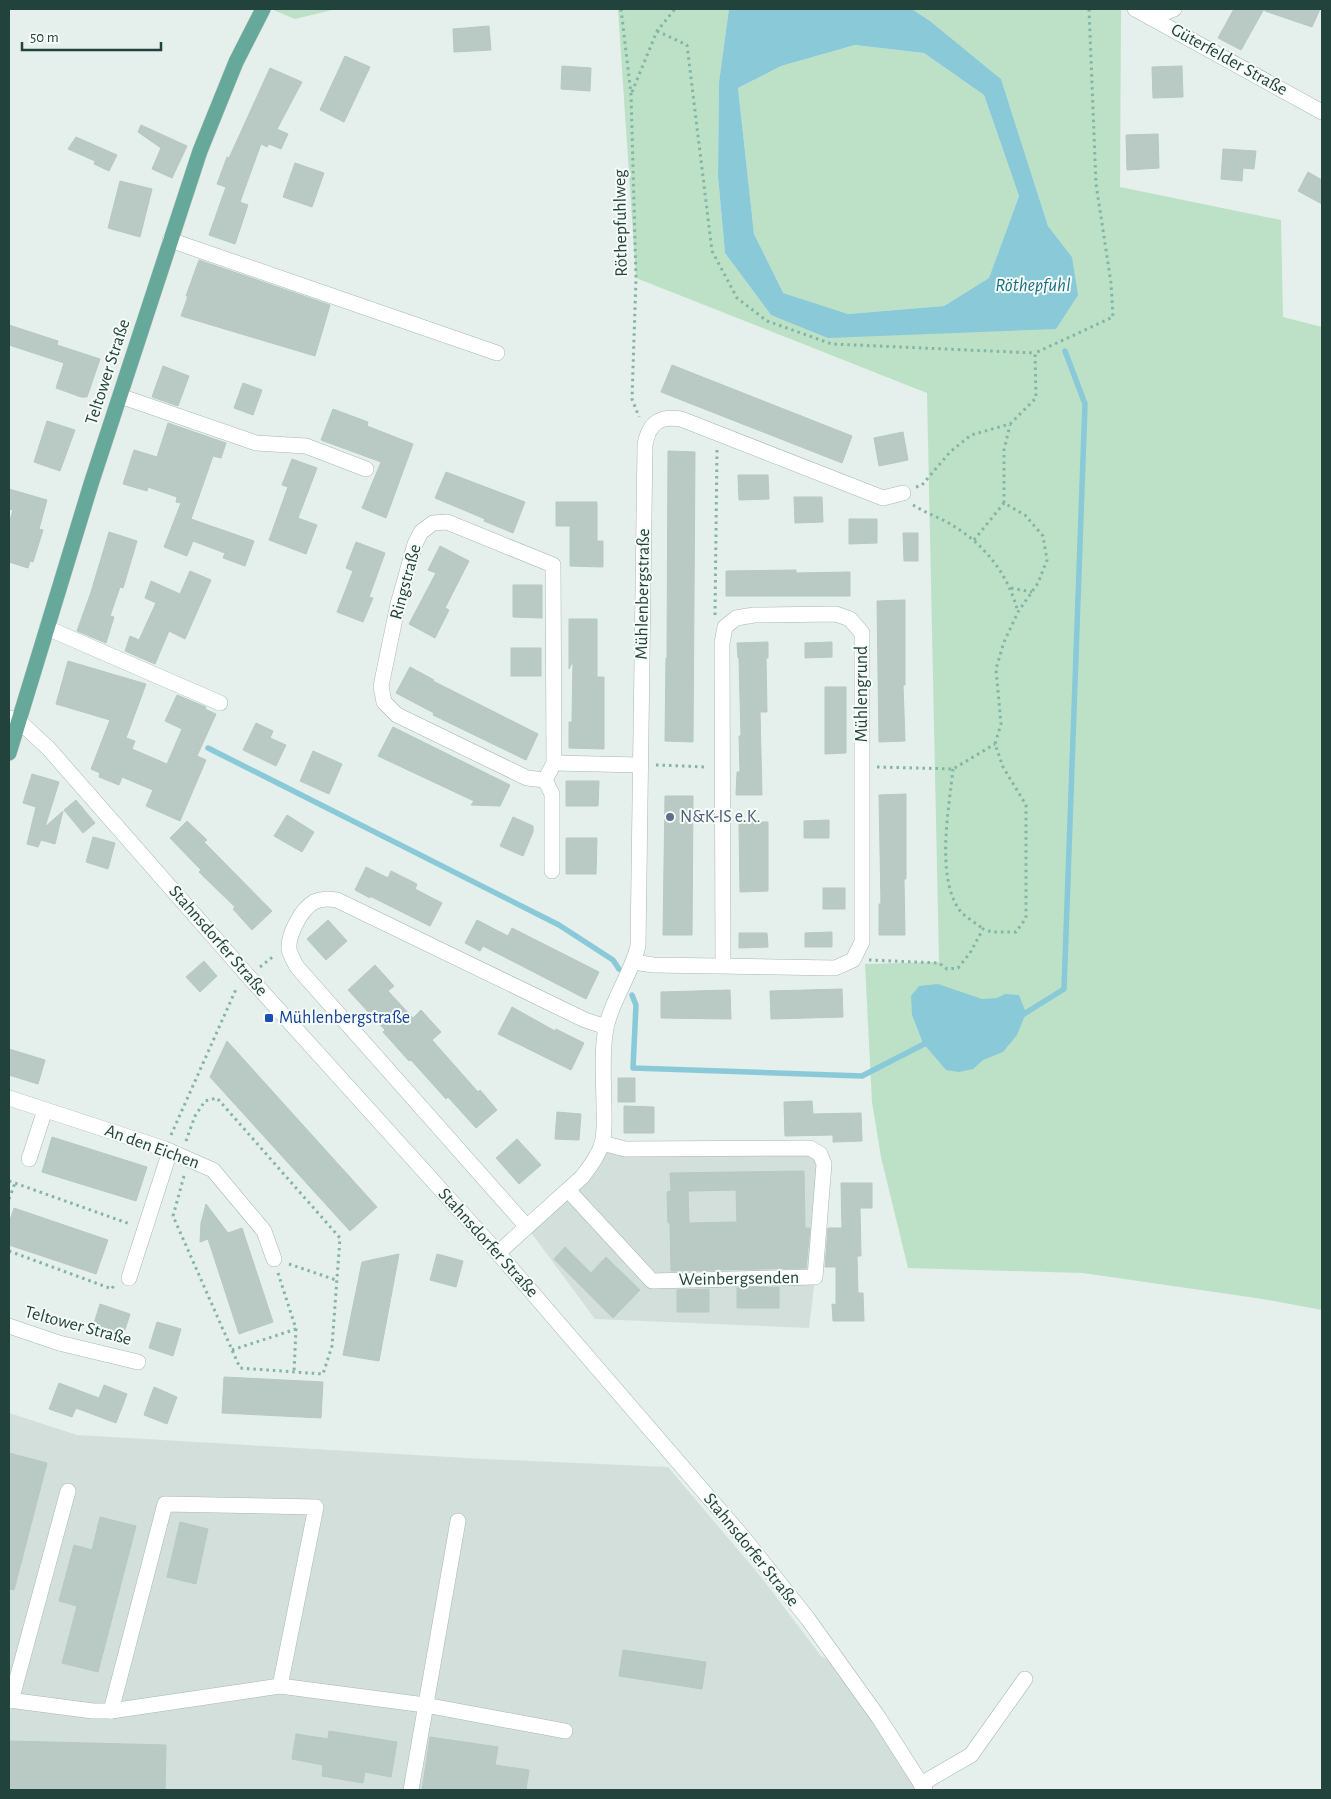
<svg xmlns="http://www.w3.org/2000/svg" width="1331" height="1799" font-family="'Alegreya Sans',sans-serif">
<rect width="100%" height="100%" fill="#e5efeb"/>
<!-- built -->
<g fill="#d2dfda">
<polygon points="602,1143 820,1154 815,1277 809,1328 595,1319 527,1227"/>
<polygon points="9,1413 77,1435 483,1459 668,1467 761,1577 821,1656 843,1668 925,1790 9,1790"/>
</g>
<!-- green -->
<g fill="#bce1c7">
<polygon points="271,9 336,9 295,19"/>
<polygon points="618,9 729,9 719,82 718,176 725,253 771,315 1056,329 1072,257 1048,226 1001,79 930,21 912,9 1121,9 1120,187 1281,220 1283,317 1322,327 1322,1310 1263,1299 1083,1273 908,1268 881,1157 872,1102 865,964 939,962 927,393 636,278"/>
<polygon points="855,45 924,53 984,95 1019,196 989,278 944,306 848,314 782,293 754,234 738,88 781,66"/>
</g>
<!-- water -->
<g fill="#89c9d8" fill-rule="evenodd">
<path d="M729,9h183l18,12 71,58 47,147 24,31 6,38 -22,34 -228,9 -57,-23 -46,-62 -7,-77 1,-94zM855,45l69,8 60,42 35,101 -30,82 -45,28 -96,8 -65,-21 -29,-59 -16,-146 43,-22z"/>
<polygon points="938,984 982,999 997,998 1005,994 1019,995 1026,1013 1017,1035 1003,1052 983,1060 973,1069 959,1072 946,1070 923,1043 912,1015 911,996 919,986"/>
</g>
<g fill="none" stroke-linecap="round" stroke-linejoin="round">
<!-- stream -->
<g stroke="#89c9d8" stroke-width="5.5">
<polyline points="208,748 559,925 613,960 619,969"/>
<polyline points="632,995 636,1005 633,1068 862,1076 928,1042"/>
<polyline points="1019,1017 1064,989 1085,404 1065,351"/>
</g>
</g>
<!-- building -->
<g fill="#b9cac4" stroke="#b6c9c2" fill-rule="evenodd">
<polygon points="1234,9 1264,9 1241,50 1218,38"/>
<polygon points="1265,9 1320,9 1312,27 1265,11"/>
<polygon points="489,26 491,50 454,52 453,29"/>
<polygon points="345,56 370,67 344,122 320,110"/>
<polygon points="562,66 591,68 590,91 561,89"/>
<polygon points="1182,66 1183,97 1153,98 1152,67"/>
<polygon points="270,68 302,82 277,129 288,134 281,149 269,144 267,147 261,144 240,202 248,205 235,244 209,235 226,187 217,184 227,157 229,158"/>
<polygon points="141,125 187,146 172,178 152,169 161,148 138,132"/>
<polygon points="1158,134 1159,168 1127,170 1126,135"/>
<polygon points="76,137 117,155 109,171 94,164 95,161 68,149"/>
<polygon points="1223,149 1256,151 1254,169 1243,168 1242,181 1221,179"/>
<polygon points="295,163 324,173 312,207 283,197"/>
<polygon points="1308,172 1322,180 1322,204 1298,191"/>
<polygon points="120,181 152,189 140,237 108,228"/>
<polygon points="199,260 330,305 315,356 181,316 188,296 186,296"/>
<polygon points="9,325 58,341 57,345 100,359 87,397 81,397 56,388 64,363 9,345"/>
<polygon points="672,365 852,436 842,463 661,392"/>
<polygon points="163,366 189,376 178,406 152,397"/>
<polygon points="243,383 262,390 253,415 234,408"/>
<polygon points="333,409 368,422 367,426 413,444 386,518 362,508 381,462 321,440"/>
<polygon points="47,421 75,430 60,471 34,462"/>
<polygon points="168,423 226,443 221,458 213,456 191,519 254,541 245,566 223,558 225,553 193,541 187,556 164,547 181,503 176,502 177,497 148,487 147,491 123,484 134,450 157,457"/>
<polygon points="903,432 908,460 879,466 874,438"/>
<polygon points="668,451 695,452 693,742 665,741 666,658 667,658"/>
<polygon points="292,459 317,468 298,518 317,525 306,554 269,540 288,487 282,485"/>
<polygon points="446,472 525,502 513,533 484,521 485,519 435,498"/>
<polygon points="738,475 768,475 769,499 739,500"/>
<polygon points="9,489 47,500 39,529 43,530 33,562 30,561 28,568 9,562 9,524 13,510 9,509"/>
<polygon points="794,497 822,497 823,522 795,523"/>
<polygon points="556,502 597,502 597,541 603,541 603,567 570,566 570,526 556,526"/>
<polygon points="849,519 877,519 877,543 849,544"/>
<polygon points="109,532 137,541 123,588 120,587 110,616 114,617 106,643 77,631 91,592"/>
<polygon points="903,533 918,533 918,561 904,561"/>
<polygon points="356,542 385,553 369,597 373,598 363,622 337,612 353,571 346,568"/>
<polygon points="440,546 469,561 445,608 449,610 435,638 409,624 436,573 428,570"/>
<polygon points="796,570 796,573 850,572 850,596 726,596 726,571"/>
<polygon points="190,571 211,580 185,639 169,631 155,664 125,651 130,636 139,640 156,603 145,598 151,581 180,594"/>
<polygon points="513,585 542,585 542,618 513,617"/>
<polygon points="905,600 905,685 903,685 905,741 879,742 877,601"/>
<polygon points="569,619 597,619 597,677 604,677 604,749 569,748 569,722 572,722 573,661 569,669"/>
<polygon points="768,642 768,658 766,658 767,712 760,712 762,795 736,795 737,772 740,772 739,736 741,736 739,658 738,658 737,643"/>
<polygon points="832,642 832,657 805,658 805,643"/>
<rect x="511" y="648" width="30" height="28"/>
<polygon points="68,661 146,684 126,738 135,741 132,749 167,764 182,729 165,721 177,695 206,707 205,709 216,714 197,756 206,760 180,821 146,806 153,790 122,777 119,785 99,777 100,773 91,769 110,720 56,704"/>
<polygon points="410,667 434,680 433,681 538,734 526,760 433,715 434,713 396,693"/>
<polygon points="825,687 846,687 846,753 825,754"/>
<polygon points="256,723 273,731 270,738 286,745 276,766 243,750"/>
<polygon points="393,727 510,785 500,806 471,805 474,801 378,756"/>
<polygon points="313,751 342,764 329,794 300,781"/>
<polygon points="32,774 59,782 45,827 63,811 55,844 41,840 38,847 27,844 36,807 23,803"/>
<polygon points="566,781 599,781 598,806 566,806"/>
<polygon points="906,794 906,879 904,879 905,935 879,935 879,904 881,904 879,795"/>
<polygon points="665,796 693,796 692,935 663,935"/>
<polygon points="76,800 95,823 83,833 64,810"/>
<polygon points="287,815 314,832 302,852 274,836"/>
<polygon points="513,817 533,826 533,832 523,856 500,846"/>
<polygon points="829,820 829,838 804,838 804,821"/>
<polygon points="187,821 207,840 204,842 272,911 252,930 233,909 235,907 199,872 201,870 170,838"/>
<polygon points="739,822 768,822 768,891 740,892"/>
<polygon points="93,837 115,843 108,869 86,862"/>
<polygon points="566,838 597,838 596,874 566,874"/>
<polygon points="366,867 388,878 391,871 417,884 415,889 442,903 430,926 370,896 370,898 355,890"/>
<rect x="823" y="888" width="22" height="21"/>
<polygon points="328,920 347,941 326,960 307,939"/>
<polygon points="477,920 508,936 512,928 599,972 586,999 483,946 480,951 465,943"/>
<polygon points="832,932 832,947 805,947 805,933"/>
<polygon points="739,933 767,933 768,947 739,948"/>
<polygon points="204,961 217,976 200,992 186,977"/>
<polygon points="375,965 394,986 388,991 413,1018 421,1010 441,1032 432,1040 478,1092 480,1090 497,1110 476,1128 448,1097 446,1099 411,1060 409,1061 383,1032 385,1030 348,990"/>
<polygon points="842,989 843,1017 771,1019 770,991"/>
<polygon points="730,990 731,1019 661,1018 661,992"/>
<polygon points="512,1007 555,1031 556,1029 584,1043 571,1070 498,1034"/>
<polygon points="227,1041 377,1207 350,1231 210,1077"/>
<polygon points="9,1049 45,1060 38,1084 9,1075"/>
<rect x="618" y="1078" width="17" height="24"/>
<polygon points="812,1101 813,1114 861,1113 862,1141 833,1142 833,1135 785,1136 784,1102"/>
<polygon points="624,1106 654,1107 654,1133 624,1133"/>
<polygon points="557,1112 581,1114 579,1140 555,1139"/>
<polygon points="52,1137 147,1167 136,1201 42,1172"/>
<polygon points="517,1139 541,1165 519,1184 496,1158"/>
<path d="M804,1171l1,57h5l-4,40 -135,3 -1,-48h-2l-1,-31 4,-1 -1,-18zM736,1190l1,32 -48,1 -1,-32z"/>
<polygon points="841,1183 872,1183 872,1208 860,1208 861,1256 857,1256 858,1293 863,1293 864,1321 833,1321 832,1304 836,1305 836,1267 825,1267 828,1228 842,1228"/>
<polygon points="206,1204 228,1233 242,1228 273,1322 239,1334 208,1239 200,1242 201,1223"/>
<polygon points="14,1208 108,1240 96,1274 9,1245 9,1223"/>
<polygon points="565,1247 591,1273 606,1257 640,1290 613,1318 554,1259"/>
<polygon points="399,1254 379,1361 343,1355 362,1262"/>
<polygon points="437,1254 463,1261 456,1287 430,1280"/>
<polygon points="779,1287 779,1308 737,1308 737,1288"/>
<polygon points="709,1289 709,1312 677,1312 677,1290"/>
<polygon points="100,1304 130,1314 121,1342 91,1333"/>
<polygon points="157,1322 181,1329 173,1356 149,1348"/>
<polygon points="224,1377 323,1382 321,1418 222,1413"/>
<polygon points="59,1383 99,1398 104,1385 127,1394 116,1423 76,1408 72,1417 49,1409"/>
<polygon points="154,1387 177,1397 167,1424 144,1415"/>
<polygon points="9,1453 47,1463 14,1590 9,1589"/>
<polygon points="100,1517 136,1526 98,1672 62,1663 77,1606 59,1601 74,1545 92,1550"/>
<polygon points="180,1522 208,1529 196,1584 167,1577"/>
<polygon points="623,1650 706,1662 702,1689 619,1676"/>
<polygon points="329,1731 397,1742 391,1777 365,1772 363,1783 322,1776 323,1765 292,1759 296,1734 328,1739"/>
<polygon points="430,1737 498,1747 495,1765 529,1770 526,1790 422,1790"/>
<polygon points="9,1741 166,1745 165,1790 9,1790"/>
</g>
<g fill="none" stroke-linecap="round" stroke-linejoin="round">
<!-- minor casing -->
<g stroke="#a7b8b3" stroke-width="16">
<g id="minor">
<polyline points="1135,9 1322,112"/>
<polyline points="1151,18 1174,9"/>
<polyline points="170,240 497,353"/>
<polyline points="120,396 256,443 306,446 366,469"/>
<polygon points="447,522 553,565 554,763 545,780 527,778 397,715 384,702 381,686 398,604 415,544 421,532 433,523"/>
<polyline points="47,628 220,703"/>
<polyline points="9,718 19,721 49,749 248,976 498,1253 742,1536 808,1619 879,1718 925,1790"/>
<polyline points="554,763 640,765"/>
<polyline points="545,780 552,794 552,871"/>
<polyline points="634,962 653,965 835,968 853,960 862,942 862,633 850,619 836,614 754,615 736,618 725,627 722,643 723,966"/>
<polyline points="9,1098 165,1149 213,1170 264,1231 274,1259"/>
<polyline points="29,1159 45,1110"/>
<polyline points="568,1190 652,1281 815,1277 824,1164 820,1154 810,1148 625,1149 602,1143"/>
<path d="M527,1227l-230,-260c-3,-6 -7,-12 -8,-18 -1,-14 12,-40 25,-47 8,-4 15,-3 23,-2l248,120 21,7"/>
<path d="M498,1253l84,-76c8,-10 16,-21 20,-33 3,-11 2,-24 2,-35 0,-26 -3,-55 2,-81 6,-29 25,-53 32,-82l7,-501c4,-23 15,-29 36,-26l202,79 20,-5"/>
<polyline points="129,1278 170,1151"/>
<polyline points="9,1326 59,1343 138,1362"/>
<polyline points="9,1700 93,1711 111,1711 280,1686 425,1705 565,1731"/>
<polyline points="11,1701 68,1491"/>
<polyline points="111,1711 165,1504 316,1507 280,1686"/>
<polyline points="921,1784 971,1755 1025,1679"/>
<polyline points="411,1790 458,1521"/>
</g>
</g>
<!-- major casing -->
<g stroke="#c1cac8" stroke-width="16">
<polyline id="major" points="9,753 91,484 200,151 236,62 263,9"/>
</g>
<!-- path -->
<g stroke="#83b5a6" stroke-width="3" stroke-dasharray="2.5 4" stroke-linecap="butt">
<polyline points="621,9 631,94 636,278 632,399 639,417"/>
<polyline points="657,31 687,45 712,251 737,298 767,321 832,344 1035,353"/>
<polyline points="632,92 657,31 675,9"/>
<polyline points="916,487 922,485 950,452 971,435 1010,424 1036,398 1035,353 1113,317 1111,283 1096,184 1089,9"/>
<path d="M913,505c10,6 21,11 32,16 37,20 62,50 73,91"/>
<polyline points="974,540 1004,503"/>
<polyline points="1011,588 1032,592"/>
<polyline points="715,615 717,449"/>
<polyline points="656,765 707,767"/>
<polyline points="877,767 953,769 995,744"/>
<path d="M953,769c-4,40 -18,110 8,143 6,6 15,11 22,17"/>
<polyline points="869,960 939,963 947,969 958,968 970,953 983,929 992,932 1016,932 1026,918 1026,805 1003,767 995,744 1001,724 996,669 1004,642 1018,612 1038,583 1047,560 1043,536 1025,515 1004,503 1004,450 1010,425"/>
<polyline points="260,967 275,955"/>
<polyline points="171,1135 237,987"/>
<polyline points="184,1176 173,1216 240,1368 323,1374 332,1346 340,1238 217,1098 205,1101 195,1116 186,1141"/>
<polyline points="9,1181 130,1224"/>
<polyline points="9,1199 15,1183"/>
<polyline points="9,1251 112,1289 114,1285"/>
<polyline points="289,1264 336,1280"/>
<polyline points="278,1273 296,1329 294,1372"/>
<polyline points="232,1350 296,1329"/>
</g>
<!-- minor -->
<use href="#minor" stroke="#fff" stroke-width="15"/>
<!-- major -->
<use href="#major" stroke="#66a899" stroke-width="15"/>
</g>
<!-- markers -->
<circle fill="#5c6f8a" stroke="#f6fbf8" stroke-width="2" cx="670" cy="817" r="5"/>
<rect fill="#1a4fb4" stroke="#f6fbf8" stroke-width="2" x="264" y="1013" width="10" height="10" rx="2.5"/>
<g text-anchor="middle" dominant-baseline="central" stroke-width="4" stroke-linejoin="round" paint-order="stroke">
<!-- street labels -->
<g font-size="18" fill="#22433b" stroke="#f6fbf8">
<text transform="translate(1229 60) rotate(29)">Güterfelder Straße</text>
<text transform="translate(621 223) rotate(-91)">Röthepfuhlweg</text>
<text transform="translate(108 372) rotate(-72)">Teltower Straße</text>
<text transform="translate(406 582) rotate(-75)">Ringstraße</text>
<text transform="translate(643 594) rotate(-89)">Mühlenbergstraße</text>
<text transform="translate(862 694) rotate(-90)">Mühlengrund</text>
<text transform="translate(218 941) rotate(49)">Stahnsdorfer Straße</text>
<text transform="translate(152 1147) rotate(20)">An den Eichen</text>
<text transform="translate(488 1243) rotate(48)">Stahnsdorfer Straße</text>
<text transform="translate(739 1279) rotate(-1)">Weinbergsenden</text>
<text transform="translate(78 1326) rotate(15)">Teltower Straße</text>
<text transform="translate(751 1550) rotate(51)">Stahnsdorfer Straße</text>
</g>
<!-- service labels -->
<g font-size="18" fill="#4e5e75" stroke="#f6fbf8" text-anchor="start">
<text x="680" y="817">N&amp;K-IS e.K.</text>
</g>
<!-- transit labels -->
<g font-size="18" fill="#164399" stroke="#f6fbf8" text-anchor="start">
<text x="279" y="1018">Mühlenbergstraße</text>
</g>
<!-- water labels -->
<g font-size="19" font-style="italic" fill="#166f84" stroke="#f6fbf8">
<text x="1033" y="285">Röthepfuhl</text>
</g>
</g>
<!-- border -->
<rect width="1331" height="1799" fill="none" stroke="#22433b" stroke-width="20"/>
<!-- scale -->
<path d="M22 42v8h139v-8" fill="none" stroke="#22433b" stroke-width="2.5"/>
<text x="30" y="42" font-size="15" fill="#22433b" stroke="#f6fbf8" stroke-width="4" paint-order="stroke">50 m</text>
</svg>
